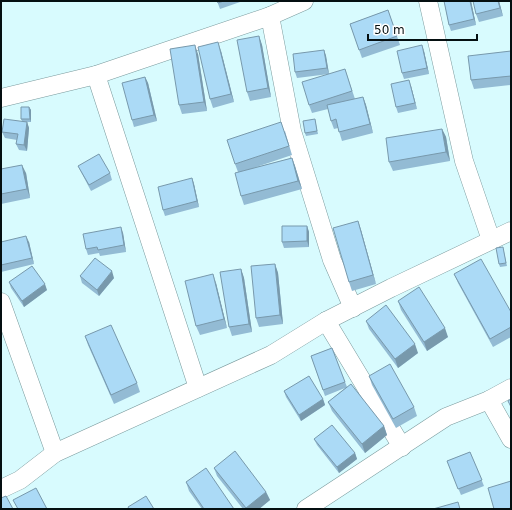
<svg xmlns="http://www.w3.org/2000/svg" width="512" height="510" font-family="'DejaVu Sans',sans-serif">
<rect width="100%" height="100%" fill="#d8fbfe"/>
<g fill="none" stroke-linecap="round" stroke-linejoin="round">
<!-- minor casing -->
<g stroke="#7a9a9d" stroke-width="19">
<g id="minor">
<polyline points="428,1 464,161 491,240"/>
<polyline points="270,16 292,131 332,260 353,308"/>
<polyline points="96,75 198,388"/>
<polyline points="1,98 96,75 270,16 304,1"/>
<polyline points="1,302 55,453"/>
<polyline points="326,321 402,447"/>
<polyline points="489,400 511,439"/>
<polyline points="1,489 20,480 55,453 271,355 326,321 391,288 511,231"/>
<polyline points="306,509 446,417 489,400 511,388"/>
</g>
</g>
<!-- minor -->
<use href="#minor" stroke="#fff" stroke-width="18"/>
</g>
<!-- wall -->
<g fill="#93bbd4">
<polygon points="217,1 243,1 220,9"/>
<polygon points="444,1 471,1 476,25 451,31 449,25"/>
<polygon points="499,1 503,16 479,22 476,14"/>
<polygon points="388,10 400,45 362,58 350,24"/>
<polygon points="259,36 262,45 271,97 250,101 247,92"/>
<polygon points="324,50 326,56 329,74 297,78 295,72"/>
<polygon points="221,51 234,102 213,108 210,99"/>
<polygon points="424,51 429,74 404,79 402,73"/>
<polygon points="511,51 511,85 474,89 471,80"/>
<polygon points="198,54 207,111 182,114 179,105"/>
<polygon points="345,69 355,99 363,97 366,105 373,133 342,141 338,128 334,129 331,121 328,109 312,113 309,105"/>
<polygon points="145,77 148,83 157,121 134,127 132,120"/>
<polygon points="411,86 417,109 398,113 396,107"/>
<polygon points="29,107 31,110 31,122 27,122 29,128 27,151 19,150 16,144 17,140 5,138 2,132 22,121 21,119"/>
<polygon points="315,119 318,134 306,136 305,133"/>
<polygon points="442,129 446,137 450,161 393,171 389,162"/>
<polygon points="285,131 292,155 253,168 292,158 295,166 302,189 244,205 241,196 238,172 235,164"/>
<polygon points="78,166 110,173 112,180 91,191 81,172"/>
<polygon points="1,169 26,173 30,198 1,204"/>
<polygon points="192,178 194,184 199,207 165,216 163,210"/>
<polygon points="358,221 361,230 376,284 352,291 349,282"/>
<polygon points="307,226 309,232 309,247 284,248 282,242"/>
<polygon points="123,233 126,252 100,256 99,253 88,255 86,249"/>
<polygon points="1,242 29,242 34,264 1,272"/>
<polygon points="503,247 507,266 500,267 499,264"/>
<polygon points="275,264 278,273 283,324 259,327 256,318"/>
<polygon points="241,269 244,278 252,332 232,336 229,327"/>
<polygon points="454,274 511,312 511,337 493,347 458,283"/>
<polygon points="80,276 114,278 99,296 82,283"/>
<polygon points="9,282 47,290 24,307 11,288"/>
<polygon points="216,283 227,328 200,335 196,326"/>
<polygon points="398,301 448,337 427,351 401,310"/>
<polygon points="366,321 418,353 398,368 369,329"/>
<polygon points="85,336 137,383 140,392 114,404 88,345"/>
<polygon points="332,348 347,387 384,426 387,435 365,453 332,411 328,402 345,388 325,396 311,356"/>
<polygon points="369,376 414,407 417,416 396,428 372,385"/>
<polygon points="284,391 323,399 325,405 301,421 286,397"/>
<polygon points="314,439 355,453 357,459 339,473 317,445"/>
<polygon points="470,452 484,486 461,495 447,461"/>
<polygon points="214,468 266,492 270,500 259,509 243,509 217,476"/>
<polygon points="186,482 234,509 202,509 189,491"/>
</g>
<!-- shaded-wall -->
<g fill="#7899ac">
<polygon points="470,1 471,1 476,25 474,19"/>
<polygon points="498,1 499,1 503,16 500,8"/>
<polygon points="259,36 262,45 271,97 268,88"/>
<polygon points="218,42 221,51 234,102 231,94"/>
<polygon points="195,45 198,54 207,111 204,102"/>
<polygon points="422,45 424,51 429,74 427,68"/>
<polygon points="324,50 326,56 329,74 327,68"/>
<polygon points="145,77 148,83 157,121 154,115"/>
<polygon points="409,80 411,86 417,109 415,103"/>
<polygon points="363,97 366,105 373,133 370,124"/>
<polygon points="29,107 31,110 31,122 30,119"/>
<polygon points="27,122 29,128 27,151 24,145"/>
<polygon points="442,129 446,137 450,161 446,152"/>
<polygon points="292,158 295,166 302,189 298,181"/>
<polygon points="22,165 26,173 30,198 27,189"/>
<polygon points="192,178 194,184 199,207 197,201"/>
<polygon points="358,221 361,230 376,284 373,275"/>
<polygon points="307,226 309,232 309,247 307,241"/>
<polygon points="121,227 123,233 126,252 124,245"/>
<polygon points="26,236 29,242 34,264 32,258"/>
<polygon points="275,264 278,273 283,324 280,315"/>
<polygon points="241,269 244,278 252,332 249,324"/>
<polygon points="112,271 114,278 99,296 97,290"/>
<polygon points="213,274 216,283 227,328 224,319"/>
<polygon points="45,284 47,290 24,307 22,301"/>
<polygon points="445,328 448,337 427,351 424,342"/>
<polygon points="415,344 418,353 398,368 395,359"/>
<polygon points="323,399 325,405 301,421 299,415"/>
<polygon points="384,426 387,435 365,453 362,444"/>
<polygon points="355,453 357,459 339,473 337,467"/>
<polygon points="266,492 270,500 259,509 246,509 246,508"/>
</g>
<!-- building -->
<g fill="#abdaf6" stroke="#7899ac">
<polygon points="217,1 224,1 218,3"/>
<polygon points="444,1 470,1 474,19 449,25"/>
<polygon points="473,1 498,1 500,8 476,14"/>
<polygon points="388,10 397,36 359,50 350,24"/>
<polygon points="259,36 268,88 247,92 237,40"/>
<polygon points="218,42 231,94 210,99 198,47"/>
<polygon points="195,45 204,102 179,105 170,49"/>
<polygon points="422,45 427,68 402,73 397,51"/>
<polygon points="324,50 327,68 295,72 293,54"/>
<polygon points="511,51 511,76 471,80 468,56"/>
<polygon points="345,69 352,91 309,105 302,82"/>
<polygon points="145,77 154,115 132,120 122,83"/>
<polygon points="409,80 415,103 396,107 391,84"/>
<polygon points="363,97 370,124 339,132 336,119 331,121 327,105"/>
<polygon points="21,107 29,107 30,119 21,119"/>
<polygon points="4,119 27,122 24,145 16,144 18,134 2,132"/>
<polygon points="315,119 317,131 305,133 303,121"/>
<polygon points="281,122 289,146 235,164 227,140"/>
<polygon points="442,129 446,152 389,162 386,138"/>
<polygon points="99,154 110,173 89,185 78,166"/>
<polygon points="292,158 298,181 241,196 235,173"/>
<polygon points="22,165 27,189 1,194 1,169"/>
<polygon points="192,178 197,201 163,210 158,187"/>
<polygon points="358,221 373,275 349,282 333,228"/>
<polygon points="282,226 307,226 307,241 282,242"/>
<polygon points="121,227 124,245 98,250 97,247 86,249 83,234"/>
<polygon points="26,236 32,258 1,265 1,242"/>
<polygon points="503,247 506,263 499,264 496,248"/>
<polygon points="95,258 112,271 97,290 80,276"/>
<polygon points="481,259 511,312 511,327 490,339 454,274"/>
<polygon points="275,264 280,315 256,318 251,266"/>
<polygon points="32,266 45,284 22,301 9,282"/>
<polygon points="241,269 249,324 229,327 220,272"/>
<polygon points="213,274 224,319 196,326 185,281"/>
<polygon points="419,287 445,328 424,342 398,301"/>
<polygon points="386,305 415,344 395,359 366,321"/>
<polygon points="111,325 137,383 111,395 85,336"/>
<polygon points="332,348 345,382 323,390 311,356"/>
<polygon points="390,364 414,407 393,419 369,376"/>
<polygon points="309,376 323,399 299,415 284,391"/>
<polygon points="351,384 384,426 362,444 328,402"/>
<polygon points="511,399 511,407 508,401"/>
<polygon points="332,425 355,453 337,467 314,439"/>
<polygon points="235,451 266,492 246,508 214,468"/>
<polygon points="470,452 482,480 458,489 447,461"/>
<polygon points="206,468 234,509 204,509 186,482"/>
<polygon points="511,481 511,508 507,509 494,509 488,488"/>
<polygon points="36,488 47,509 18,509 13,500"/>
<polygon points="6,496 13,509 1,509 1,498"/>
<polygon points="146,496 154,509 129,509 128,507"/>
<polygon points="458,502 460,509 433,509"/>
</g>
<!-- border -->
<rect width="512" height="510" fill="none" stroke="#040f11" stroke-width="4"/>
<!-- scale -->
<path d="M368 34v6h109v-6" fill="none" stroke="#040f11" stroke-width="2"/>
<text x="374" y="34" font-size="12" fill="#040f11" stroke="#ffffff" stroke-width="3" paint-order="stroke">50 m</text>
</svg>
